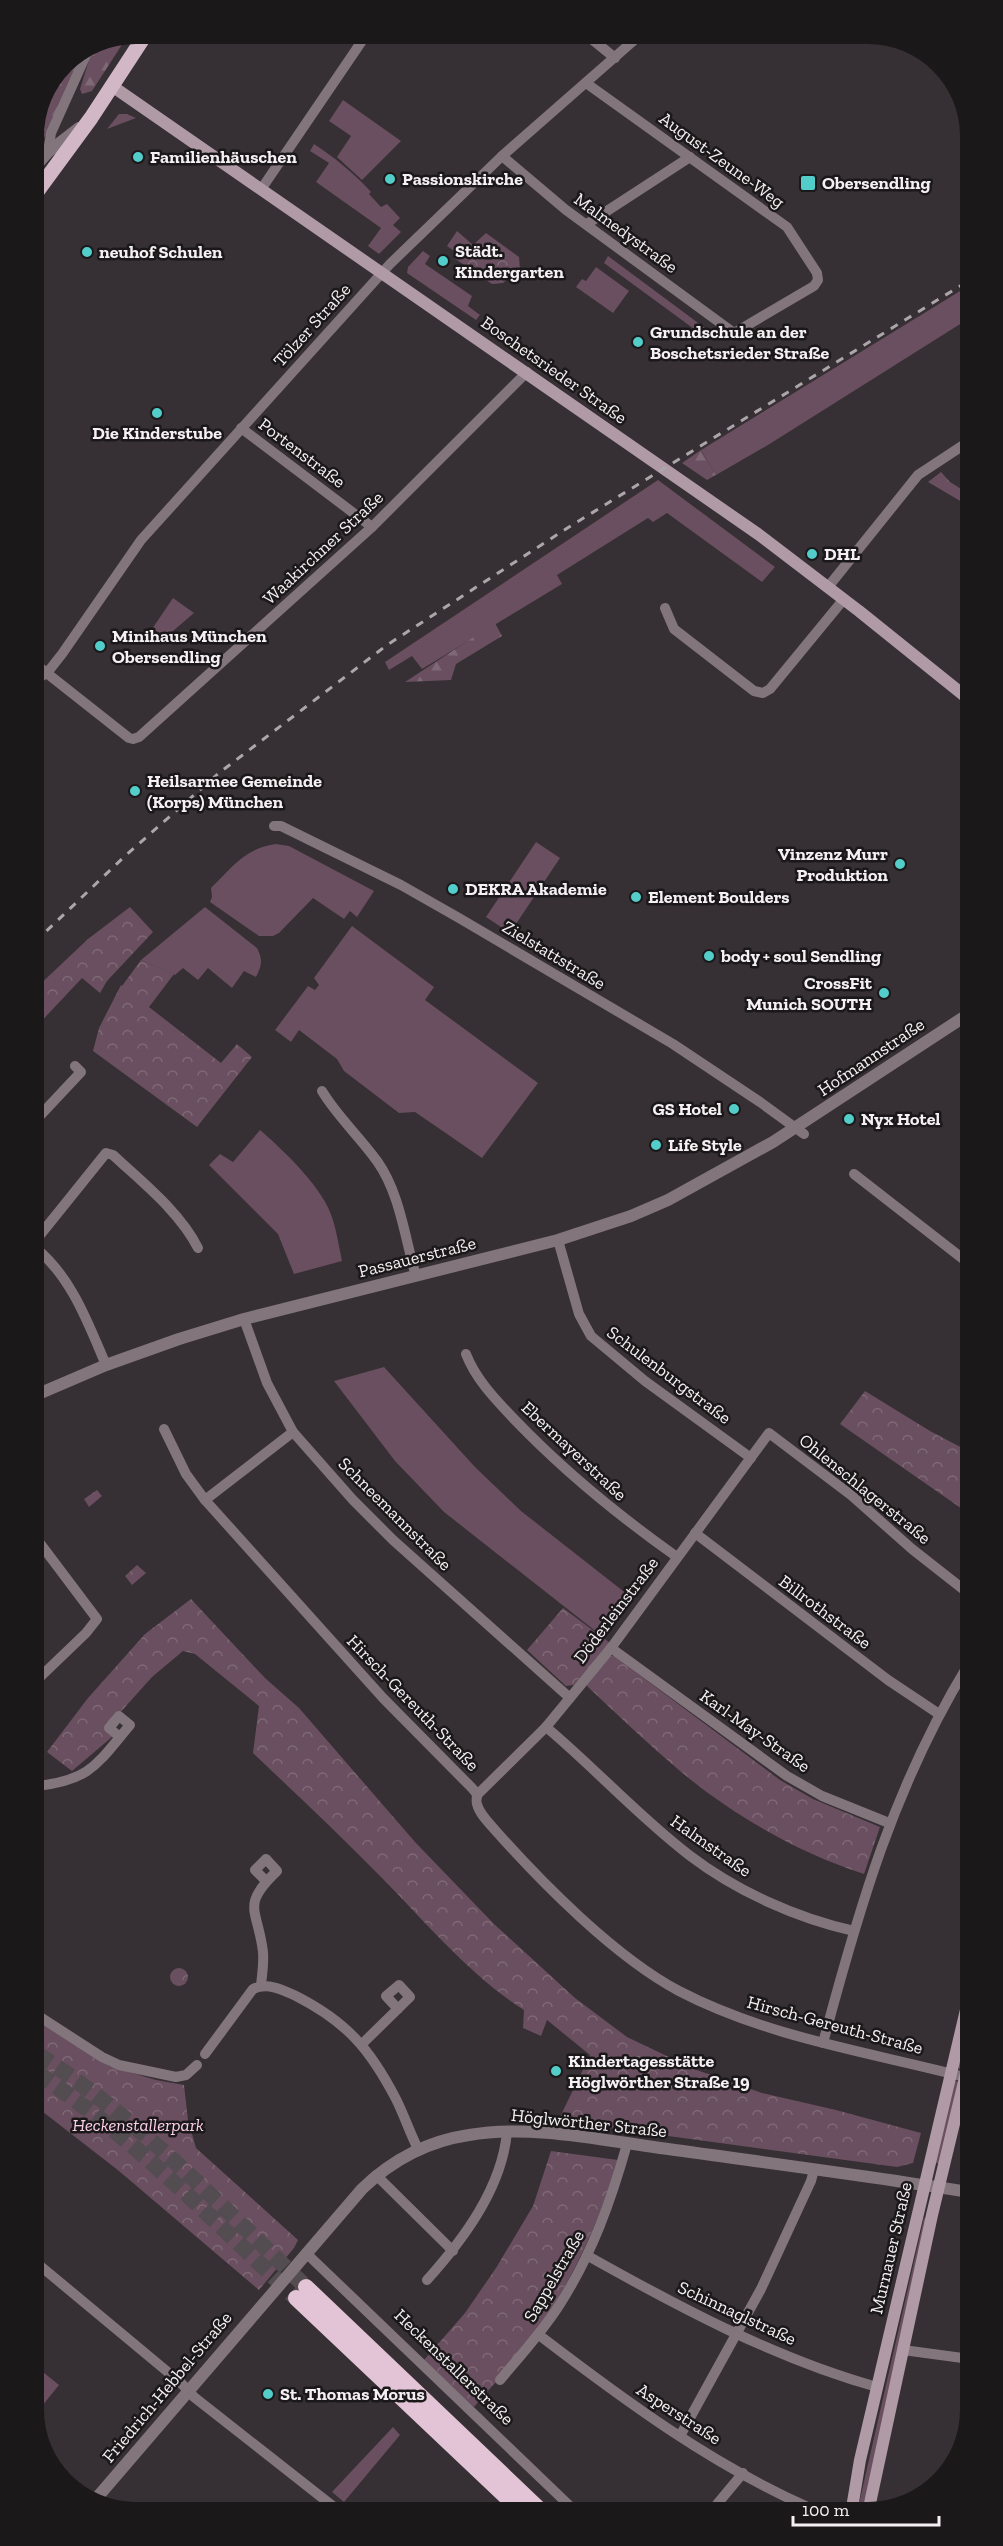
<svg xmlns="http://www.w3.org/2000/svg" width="1003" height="2546" font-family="'Zilla Slab',serif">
<defs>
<pattern id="forest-firs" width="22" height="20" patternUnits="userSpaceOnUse" patternTransform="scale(1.5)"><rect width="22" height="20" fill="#694f5f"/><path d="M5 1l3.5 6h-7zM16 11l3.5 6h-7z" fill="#7f6976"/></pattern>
<pattern id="park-crowns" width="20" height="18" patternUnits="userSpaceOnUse" patternTransform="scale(1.5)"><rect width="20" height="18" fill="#694f5f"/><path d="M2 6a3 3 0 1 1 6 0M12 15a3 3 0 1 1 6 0" fill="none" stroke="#7f6976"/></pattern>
</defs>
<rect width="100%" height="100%" fill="#362f33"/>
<!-- green -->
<g fill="#694f5f">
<polygon points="343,100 401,141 362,180 337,157 351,136 329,121"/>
<polygon points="119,114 127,114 136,118 107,129"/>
<path d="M314,144c21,14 40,29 57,48l-2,2 12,13 6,-3 13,14 -7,7 8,7 -22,22 -11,-8 13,-18 -65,-46 13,-19 -19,-12z"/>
<polygon points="423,251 430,256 425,264 472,296 468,306 480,315 476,320 407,273 408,267"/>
<polygon points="608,256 709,331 705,337 604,263"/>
<polygon points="596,267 629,291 613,313 576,287 582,279 586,281"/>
<polygon points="965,288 965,321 768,445 716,475 701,450"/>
<polygon points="658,480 775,567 762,582 667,513 653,522 648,518 557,575 562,584 422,669 412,656 389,670 385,662"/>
<polygon points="173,598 194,613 166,637 152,629"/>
<polygon points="536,842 560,858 510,933 486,917"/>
<path d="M276,844l13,2 85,45 -17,26 -7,-6 -6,8 -31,-21 -34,35 -6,3h-14l-49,-34 2,-5 -1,-9c21,-20 34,-40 65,-44z"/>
<path d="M205,907l52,41c6,12 5,17 -1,29l-12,-6 -12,17 -24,-20 -10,12 -15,-12 -8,7 -34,-15z"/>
<polygon points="352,926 434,987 425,1000 538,1083 482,1158 415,1112 399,1113 344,1071 337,1059 299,1030 291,1042 275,1030 308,986 315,990 319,985 314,978"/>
<path d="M260,1130c24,21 64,58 73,90 4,13 6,27 9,41l-48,13 -16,-40 -69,-69 11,-11 13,8z"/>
<polygon points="384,1367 475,1467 521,1511 632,1598 603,1637 444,1512 395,1461 334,1381"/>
<path d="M969,2021c0,14 3,39 -9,48l-2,-2z"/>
<polygon points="954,2080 958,2082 939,2164 934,2162"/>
<polygon points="924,2218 929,2219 864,2508 858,2508"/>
<polygon points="38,2368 59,2385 38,2411"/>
<polygon points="393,2427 400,2435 344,2502 332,2492"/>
</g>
<!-- forest -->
<g fill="url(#forest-firs)">
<polygon points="125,40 92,91 82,94 80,89 95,41"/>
<path d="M85,48c-12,30 -31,82 -52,105v-24l30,-66z"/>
<polygon points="701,450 716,475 707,480 682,463"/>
<polygon points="495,623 502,636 456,664 451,680 405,682"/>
</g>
<!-- park -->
<g fill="url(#park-crowns)">
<polygon points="457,231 473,245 486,233 519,257 520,269 503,283 492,284 454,258 457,253 447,246"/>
<polygon points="941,472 950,482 966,492 966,509 961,505 962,502 928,482"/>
<polygon points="130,907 153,932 107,981 100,993 82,978 35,1028 35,989 88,939"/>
<polygon points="141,960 174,974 149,1007 221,1063 237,1044 252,1057 197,1127 93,1051 99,1028 121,985 122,986"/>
<polygon points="865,1391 930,1431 968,1451 968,1513 840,1424"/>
<polygon points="97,1490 102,1496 89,1507 84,1499"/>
<polygon points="137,1565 146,1573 132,1585 125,1576"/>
<path d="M191,1599l74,79 34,30 116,134 79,82 81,74 52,39 67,32 68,24 74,17 85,23 -8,30 -16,4 -339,-46 32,-66 -43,-35 -6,16 -18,-8 1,-18c-51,-32 -98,-87 -140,-130 -43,-44 -87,-85 -131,-127l6,-47 -64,-52 -12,-3 -31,26 -43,48 3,12 -40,34 -25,-19 41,-54 57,-64z"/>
<polygon points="563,1608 610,1643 574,1685 566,1686 527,1650"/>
<path d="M608,1656h6l166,124 33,19 67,28 -16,47c-67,-22 -130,-58 -184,-103 -32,-27 -62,-56 -92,-84l-3,-5z"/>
<circle cx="179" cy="1977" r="9"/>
<polygon points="37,2020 109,2066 156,2080 184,2085 188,2120 196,2148 298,2240 294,2248 259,2290 119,2171 38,2108"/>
<path d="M551,2151l67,9c-19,63 -47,123 -85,177 -17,25 -40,47 -59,70l-50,-47 41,-47 31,-45 37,-62z"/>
</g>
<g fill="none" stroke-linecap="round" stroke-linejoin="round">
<!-- trunk-tunnel -->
<g stroke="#534c50" stroke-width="16" stroke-dasharray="16 8" stroke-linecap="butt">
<path d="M37,2054c101,64 183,151 269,233"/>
<path d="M37,2073c96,64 176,147 259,225"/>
</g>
<!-- minor -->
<g stroke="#82757c" stroke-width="10">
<polyline points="588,36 615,58"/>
<polyline points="48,152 51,133 91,44"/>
<polyline points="502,156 566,210 734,333 814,286 818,280 817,273 787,227 586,83"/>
<polyline points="262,188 364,38"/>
<polyline points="587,224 690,157"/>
<polyline points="241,428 372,527"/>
<polyline points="828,587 918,475 965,444"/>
<polyline points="665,608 674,629 754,691 763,693 770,689 844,599"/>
<polyline points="34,663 129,738 133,739 139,737 372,527 527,372"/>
<polyline points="34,680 47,673 62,654 141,540 390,264 502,156 640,35"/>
<polyline points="274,826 281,826 401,885 459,918 673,1044 760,1102 804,1134"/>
<path d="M322,1091c15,25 37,45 55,70 23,32 28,78 39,115"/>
<polyline points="35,1121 81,1072 75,1066"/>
<polyline points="854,1174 967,1262"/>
<path d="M36,1240l70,-87 7,2c30,28 66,56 85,93"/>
<polyline points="558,1240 579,1314 591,1336 645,1381 751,1458"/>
<path d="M36,1248c36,30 52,75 70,117"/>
<polyline points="244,1319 267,1383 293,1432 353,1500 393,1540 570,1698"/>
<path d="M466,1354c10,26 31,47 49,66 50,52 104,96 162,137"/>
<path d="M164,1429l22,45 19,26 178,198 82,83c3,3 10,9 12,14 0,1 -1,7 0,9 2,9 11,18 18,26 47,53 120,127 184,161 88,46 190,61 286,86"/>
<polyline points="205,1500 293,1432"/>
<polyline points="695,1533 888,1680 939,1714"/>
<polyline points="36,1538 97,1619 86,1633 37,1680"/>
<polyline points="611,1648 787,1776 822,1796 889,1823"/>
<path d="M546,1727c49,41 92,89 143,128 47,36 107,63 165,76"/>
<path d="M37,1786c54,-6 60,-22 93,-61l-11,-9 -10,12 11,9"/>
<polyline points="477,1795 546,1727 611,1648 769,1433 851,1495 912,1549 968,1593"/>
<path d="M261,1985c1,-10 3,-22 2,-33 -5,-43 -23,-46 14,-81l-11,-12 -11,11 11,11"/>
<polyline points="37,2015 102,2057 119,2065 176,2077 186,2075 197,2065"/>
<path d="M823,2043c36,-135 71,-257 145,-378"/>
<polyline points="362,2044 410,1997 399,1985 386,1996 398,2009"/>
<path d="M205,2054l48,-65c15,-7 30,1 43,7 51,26 74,53 100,103 8,16 14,34 22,50"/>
<polyline points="376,2175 453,2251"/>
<polyline points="306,2253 574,2510"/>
<path d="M588,2256c91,51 188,103 289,131"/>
<polyline points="38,2264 181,2383 194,2397 339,2511"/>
<path d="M427,2280c36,-40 75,-92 80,-148"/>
<path d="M539,2335c85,65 173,130 271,173"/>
<polyline points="903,2350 970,2359"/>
<path d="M500,2380c21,-25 43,-49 60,-76 32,-50 51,-103 67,-160"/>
<polyline points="680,2436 761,2289 811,2181 814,2170"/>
<polyline points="713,2509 743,2473"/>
</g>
<!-- tertiary -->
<g stroke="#82757c" stroke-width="12">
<polyline points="33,169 48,152 79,128"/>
<polyline points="36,1395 106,1365 179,1339 244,1319 558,1240 631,1216 668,1200 773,1142 967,1015"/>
<path d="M95,2500l267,-311c30,-29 66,-48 107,-54 63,-11 136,6 199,14 100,14 201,27 301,43"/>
</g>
<!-- secondary -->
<g stroke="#af9aa6" stroke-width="12">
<polyline points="112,86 758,534 859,611 966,697"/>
<polyline points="852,2508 860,2460 969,1997"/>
<polyline points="869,2508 932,2215 969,2061"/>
</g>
<!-- primary -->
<polyline stroke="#d2b7c7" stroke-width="15" points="33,197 91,118 142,40"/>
<!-- trunk -->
<g stroke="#e2c4d6" stroke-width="16">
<polyline points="306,2287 540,2510"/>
<polyline points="296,2298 520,2510"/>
</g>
<!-- rail -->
<polyline stroke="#aca6aa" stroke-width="3" stroke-dasharray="8 8" stroke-linecap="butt" points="35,942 125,856 219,773 387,645 569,527 965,283"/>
</g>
<!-- markers -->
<g fill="#53cdc9" stroke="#1b181a" stroke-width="2">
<circle cx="138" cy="157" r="6"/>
<circle cx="390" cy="179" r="6"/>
<rect x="800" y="175" width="16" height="16" rx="3"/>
<circle cx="87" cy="252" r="6"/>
<circle cx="443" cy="261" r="6"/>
<circle cx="638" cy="342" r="6"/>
<circle cx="157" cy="413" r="6"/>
<circle cx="812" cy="554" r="6"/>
<circle cx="100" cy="646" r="6"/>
<circle cx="135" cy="791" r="6"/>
<circle cx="900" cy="864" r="6"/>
<circle cx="453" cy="889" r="6"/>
<circle cx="636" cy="897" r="6"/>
<circle cx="709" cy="956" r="6"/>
<circle cx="884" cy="993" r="6"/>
<circle cx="734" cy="1109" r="6"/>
<circle cx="849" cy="1119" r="6"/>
<circle cx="656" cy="1145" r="6"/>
<circle cx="556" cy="2071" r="6"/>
<circle cx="268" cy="2394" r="6"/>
</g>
<g text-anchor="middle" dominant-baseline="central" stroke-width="5" stroke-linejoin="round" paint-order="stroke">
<!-- poi labels -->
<g font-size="18" font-weight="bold" fill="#f5f0f3" stroke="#1b181a" text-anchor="start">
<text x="150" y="157">Familienhäuschen</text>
<text x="402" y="179">Passionskirche</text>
<text x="822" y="183">Obersendling</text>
<text x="455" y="251">Städt.<tspan x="455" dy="21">Kindergarten</tspan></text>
<text x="99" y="252">neuhof Schulen</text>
<text x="650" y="332">Grundschule an der<tspan x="650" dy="21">Boschetsrieder Straße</tspan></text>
<text x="157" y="433" text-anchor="middle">Die Kinderstube</text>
<text x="824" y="554">DHL</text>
<text x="112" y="636">Minihaus München<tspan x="112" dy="21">Obersendling</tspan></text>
<text x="147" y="781">Heilsarmee Gemeinde<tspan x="147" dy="21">(Korps) München</tspan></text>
<text x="888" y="854" text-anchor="end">Vinzenz Murr<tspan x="888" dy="21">Produktion</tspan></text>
<text x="465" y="889">DEKRA Akademie</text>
<text x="648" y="897">Element Boulders</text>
<text x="721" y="956">body + soul Sendling</text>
<text x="872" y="983" text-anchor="end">CrossFit<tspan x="872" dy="21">Munich SOUTH</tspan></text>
<text x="722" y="1109" text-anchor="end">GS Hotel</text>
<text x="861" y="1119">Nyx Hotel</text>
<text x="668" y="1145">Life Style</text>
<text x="568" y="2061">Kindertagesstätte<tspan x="568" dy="21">Höglwörther Straße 19</tspan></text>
<text x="280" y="2394">St. Thomas Morus</text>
</g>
<!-- street labels -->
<g font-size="18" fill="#f5f0f3" stroke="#1b181a">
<text transform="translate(722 160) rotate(36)">August-Zeune-Weg</text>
<text transform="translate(626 233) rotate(36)">Malmedystraße</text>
<text transform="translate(312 325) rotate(-48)">Tölzer Straße</text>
<text transform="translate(554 370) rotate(35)">Boschetsrieder Straße</text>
<text transform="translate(302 453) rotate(37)">Portenstraße</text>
<text transform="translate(323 548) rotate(-43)">Waakirchner Straße</text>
<text transform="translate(554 955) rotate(31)">Zielstattstraße</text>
<text transform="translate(871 1057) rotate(-34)">Hofmannstraße</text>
<text transform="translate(417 1257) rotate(-14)">Passauerstraße</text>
<text transform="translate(669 1375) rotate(37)">Schulenburgstraße</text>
<text transform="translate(574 1451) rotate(43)">Ebermayerstraße</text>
<text transform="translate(865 1489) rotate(39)">Ohlenschlagerstraße</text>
<text transform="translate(395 1514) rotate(45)">Schneemannstraße</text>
<text transform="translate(616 1610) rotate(-53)">Döderleinstraße</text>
<text transform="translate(825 1612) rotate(37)">Billrothstraße</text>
<text transform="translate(413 1703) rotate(46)">Hirsch-Gereuth-Straße</text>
<text transform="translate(755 1731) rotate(35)">Karl-May-Straße</text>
<text transform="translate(711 1846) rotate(35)">Halmstraße</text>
<text transform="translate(835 2025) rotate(15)">Hirsch-Gereuth-Straße</text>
<text transform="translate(589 2123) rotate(6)">Höglwörther Straße</text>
<text transform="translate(891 2248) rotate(-77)">Murnauer Straße</text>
<text transform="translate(554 2276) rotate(-60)">Sappelstraße</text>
<text transform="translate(737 2313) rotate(25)">Schinnaglstraße</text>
<text transform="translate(454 2367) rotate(44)">Heckenstallerstraße</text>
<text transform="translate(167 2387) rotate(-50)">Friedrich-Hebbel-Straße</text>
<text transform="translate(679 2414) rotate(33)">Asperstraße</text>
</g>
<!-- park labels -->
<g font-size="18" font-style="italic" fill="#fdd1eb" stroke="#1b181a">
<text x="138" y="2125">Heckenstallerpark</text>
</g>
</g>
<!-- crop -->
<path d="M0 0H1003V2546H0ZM136 44H868A92 92 0 0 1 960 136V2410A92 92 0 0 1 868 2502H136A92 92 0 0 1 44 2410V136A92 92 0 0 1 136 44Z" fill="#1b181a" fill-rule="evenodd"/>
<!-- scale -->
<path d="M793 2516v9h146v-9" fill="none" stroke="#f5f0f3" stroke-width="3"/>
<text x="802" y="2516" font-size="18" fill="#f5f0f3" stroke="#1b181a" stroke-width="4.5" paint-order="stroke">100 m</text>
</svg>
